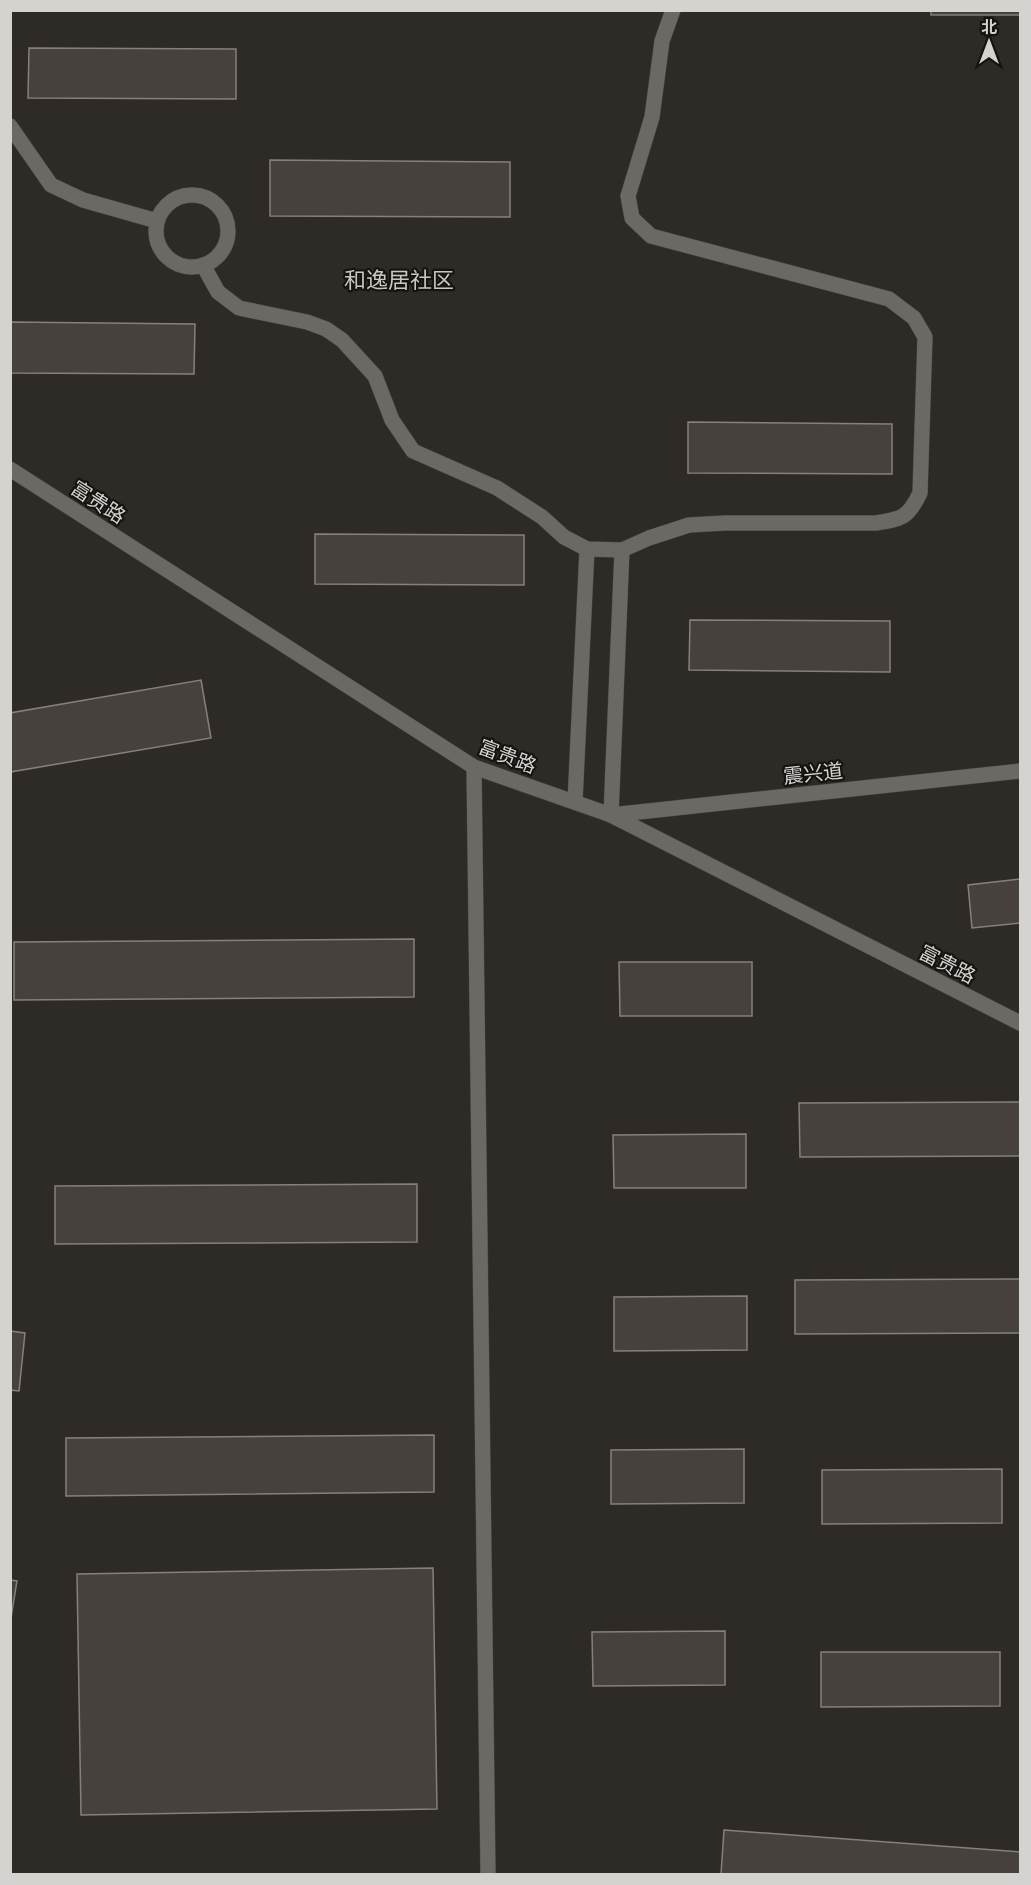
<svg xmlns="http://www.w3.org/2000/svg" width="1031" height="1885" font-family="'Playfair Display','Noto Sans SC',serif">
<rect width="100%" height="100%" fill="#2e2b26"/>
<!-- building -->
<g fill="#47413d" stroke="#86807c" stroke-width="1.5">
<rect x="931" y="10" width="89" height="5"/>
<polygon points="29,48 236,49 236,99 28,98"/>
<polygon points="270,160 510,162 510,217 270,216"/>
<polygon points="10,322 195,324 194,374 10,373"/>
<polygon points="688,422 892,424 892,474 688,473"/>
<polygon points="315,534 524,535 524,585 315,584"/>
<polygon points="690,620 890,621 890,672 689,670"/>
<polygon points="201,680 211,738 10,772 10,713"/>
<polygon points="1020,879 1020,923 972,928 968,885"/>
<polygon points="414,939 414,997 14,1000 14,942"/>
<polygon points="619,962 752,962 752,1016 620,1016"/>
<polygon points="1020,1102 1020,1156 800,1157 799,1103"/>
<polygon points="746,1134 746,1188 614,1188 613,1135"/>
<polygon points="417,1184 417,1242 55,1244 55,1186"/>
<polygon points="1020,1279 1020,1333 795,1334 795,1280"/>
<polygon points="747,1296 747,1350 614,1351 614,1297"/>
<polygon points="10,1331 25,1333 19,1391 10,1390"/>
<polygon points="434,1435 434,1492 66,1496 66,1438"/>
<polygon points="744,1449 744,1503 611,1504 611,1450"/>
<polygon points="1002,1469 1002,1523 822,1524 822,1470"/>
<polygon points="433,1568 437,1809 81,1815 77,1574"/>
<polygon points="10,1580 17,1581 10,1624"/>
<polygon points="725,1631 725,1685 593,1686 592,1632"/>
<polygon points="821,1652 1000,1652 1000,1706 821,1707"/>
<polygon points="724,1830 1020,1852 1020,1874 721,1874"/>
</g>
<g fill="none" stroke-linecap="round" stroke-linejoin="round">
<!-- lane casing -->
<g stroke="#484641" stroke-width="16">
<g id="lane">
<polyline points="10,126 51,185 83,200 157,221"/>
<circle cx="192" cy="231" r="36"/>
<path d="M203,265l15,27 21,16 68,14 19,7 16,11 33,36 17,44 21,31 84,37 45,29 22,20 23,12 35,1 27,-12 40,-13 36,-2h151c26,-4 32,-5 44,-30l5,-156 -11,-19 -25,-19 -238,-63 -19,-18 -4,-22 24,-79 10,-76 11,-31"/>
<polyline points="575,802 587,549"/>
<polyline points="611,815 622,550"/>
</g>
</g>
<!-- street casing -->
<g stroke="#484641" stroke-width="16">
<g id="street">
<polyline points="474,767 488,1874"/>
<polyline points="611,815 1020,1023"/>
</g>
</g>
<!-- secondary casing -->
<g stroke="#484641" stroke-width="16">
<polyline id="secondary" points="10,469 474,767 611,815 1020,771"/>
</g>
<!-- lane -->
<use href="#lane" stroke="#6b6963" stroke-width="15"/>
<!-- street -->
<use href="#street" stroke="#6b6963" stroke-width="15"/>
<!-- secondary -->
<use href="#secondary" stroke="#6b6963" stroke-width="15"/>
</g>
<g text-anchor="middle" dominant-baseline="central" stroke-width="4.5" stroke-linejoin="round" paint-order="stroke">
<!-- street labels -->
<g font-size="20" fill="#d5d3d0" stroke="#151411">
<text transform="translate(99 501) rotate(33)">富贵路</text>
<text transform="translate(508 755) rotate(21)">富贵路</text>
<text transform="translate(813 772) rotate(-6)">震兴道</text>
<text transform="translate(948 963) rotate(27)">富贵路</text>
</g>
<!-- quarter labels -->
<g font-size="22" fill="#cac7c1" stroke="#151411">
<text x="399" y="279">和逸居社区</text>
</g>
</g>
<!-- border -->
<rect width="1031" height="1885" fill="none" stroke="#d5d3d0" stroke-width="24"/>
<!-- north arrow -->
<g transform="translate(989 42)" stroke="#151411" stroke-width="4.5" paint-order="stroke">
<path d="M0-4.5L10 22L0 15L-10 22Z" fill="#d5d3d0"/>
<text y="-9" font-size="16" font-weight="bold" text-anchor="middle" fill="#d5d3d0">北</text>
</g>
</svg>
